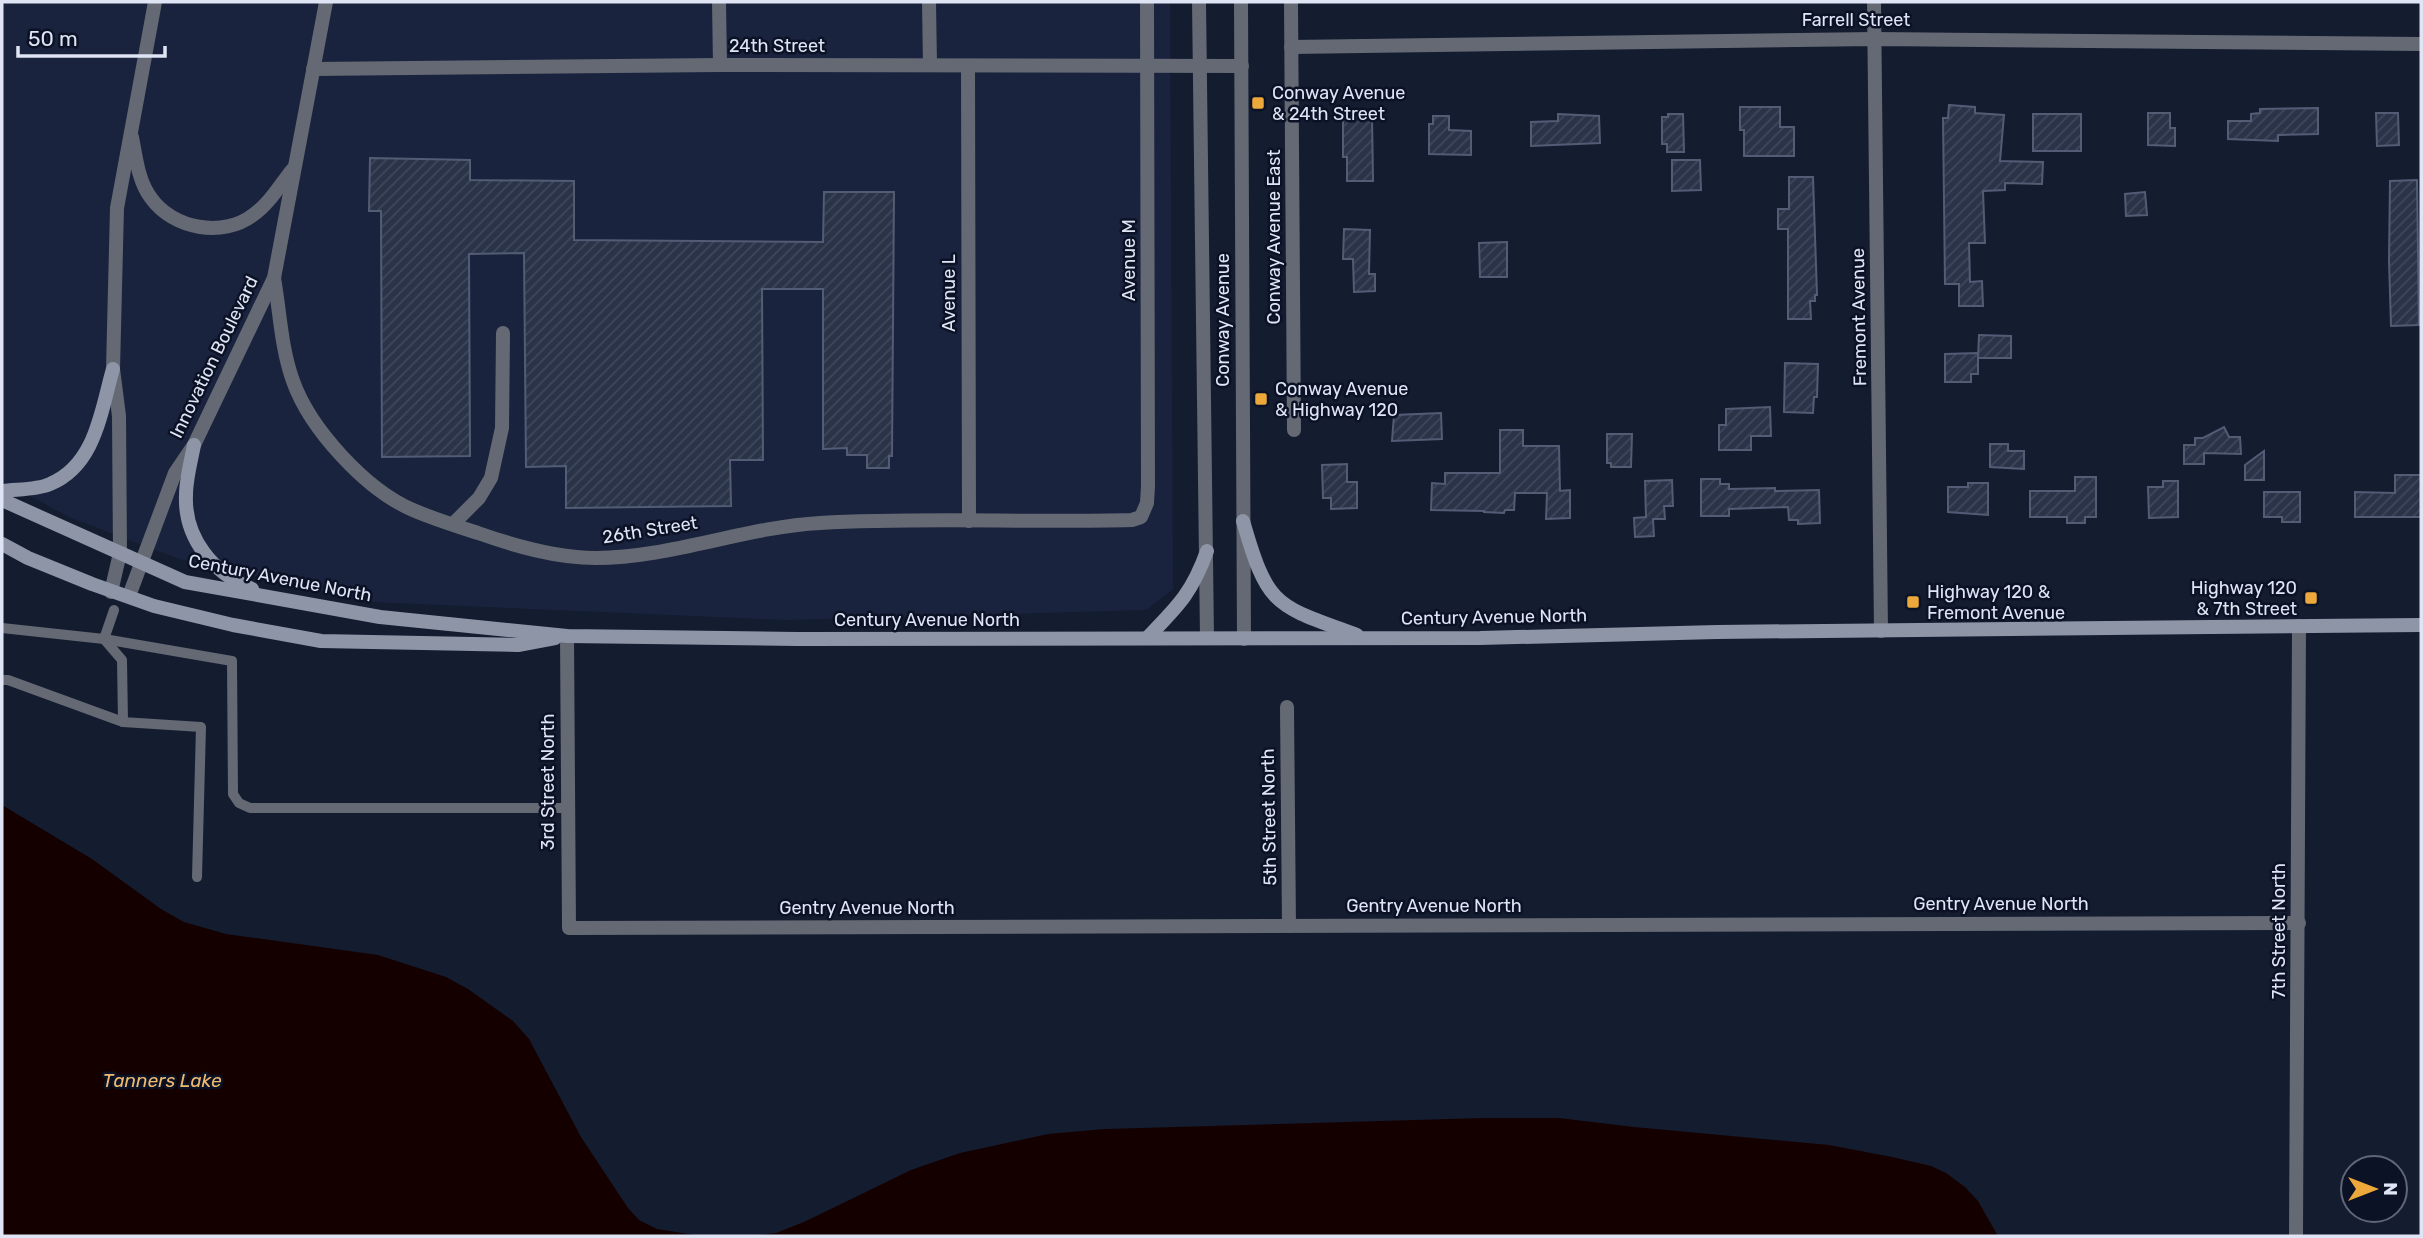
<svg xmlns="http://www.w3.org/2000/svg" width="2423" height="1238" font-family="Rubik,sans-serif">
<defs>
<pattern id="building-hatch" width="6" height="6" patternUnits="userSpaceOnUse" patternTransform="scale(1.75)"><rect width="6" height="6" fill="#2b3349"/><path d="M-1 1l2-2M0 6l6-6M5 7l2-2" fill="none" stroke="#3f475b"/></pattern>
</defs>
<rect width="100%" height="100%" fill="#141c30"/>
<!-- built -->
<polygon fill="#1a233d" points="2,2 1170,2 1173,589 1146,610 788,620 372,602 179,559 69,517 2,481"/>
<!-- water -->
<g fill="#150000">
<polygon points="2,805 92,859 161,909 184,922 226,934 378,955 446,977 468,989 513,1021 529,1039 581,1137 628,1208 639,1220 657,1229 695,1235 722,1236 2,1236"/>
<polygon points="1483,1118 1559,1118 1634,1127 1829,1145 1892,1157 1931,1166 1946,1173 1965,1187 1978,1201 1998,1236 749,1236 776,1233 804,1222 911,1170 960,1153 1048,1134 1105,1129"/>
</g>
<!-- building -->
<g fill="url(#building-hatch)" stroke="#525c74" stroke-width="2">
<polygon points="1949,105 1975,107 1975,113 2004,115 2000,161 2043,162 2042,184 2005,183 2005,190 1983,191 1985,243 1969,243 1970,282 1982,281 1983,306 1959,306 1959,284 1945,284 1943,118 1948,118"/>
<polygon points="1740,107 1780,107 1780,127 1794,127 1794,156 1744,156 1744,130 1740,130"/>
<polygon points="2318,108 2318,134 2278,135 2278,141 2228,139 2228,121 2251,121 2251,114 2260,113 2260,109"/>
<polygon points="2148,113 2170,113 2170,128 2175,128 2175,146 2148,145"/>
<polygon points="2376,113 2398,113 2399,145 2377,146"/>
<polygon points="1558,114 1599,116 1600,143 1531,146 1531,122 1558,121"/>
<polygon points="1668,114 1683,114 1684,152 1667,152 1667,144 1662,144 1662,117 1668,117"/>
<rect x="2033" y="114" width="48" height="37"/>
<polygon points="1433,116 1449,116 1449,130 1471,131 1471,155 1429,154 1429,124 1433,124"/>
<polygon points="1343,117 1372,117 1373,181 1347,181 1347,157 1343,157"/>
<polygon points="370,158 470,160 470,180 574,181 574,240 823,242 824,192 894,192 892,456 889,456 889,468 867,468 867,455 847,455 847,448 823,449 823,289 762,289 763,460 730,460 731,506 566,508 566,466 526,467 524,253 469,254 470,456 382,457 381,211 369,211"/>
<polygon points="1672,160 1700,160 1701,190 1672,191"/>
<polygon points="1789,177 1813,177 1817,295 1815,295 1815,301 1810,301 1811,319 1788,319 1788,229 1778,229 1778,209 1789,209"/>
<polygon points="2417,180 2419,325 2391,326 2389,261 2390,181"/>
<polygon points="2145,192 2147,215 2126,216 2125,194"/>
<polygon points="1344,229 1370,230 1369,274 1375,274 1375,291 1354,292 1353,259 1343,259"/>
<polygon points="1507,242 1507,277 1480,277 1479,243"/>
<polygon points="1979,335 2011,336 2011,358 1978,358"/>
<polygon points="1978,353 1978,374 1971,374 1971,382 1945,382 1945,354"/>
<polygon points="1785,363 1818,364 1817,397 1814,397 1813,413 1784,412"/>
<polygon points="1770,407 1771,436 1751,436 1751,450 1719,450 1719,425 1726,425 1726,409"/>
<polygon points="1441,413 1442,439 1392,441 1394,415"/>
<polygon points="2224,427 2229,437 2240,437 2241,454 2204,453 2204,464 2184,464 2184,445 2195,445 2195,438 2203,438"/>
<polygon points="1500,430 1523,430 1523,446 1559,446 1560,491 1570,490 1570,518 1546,519 1547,493 1515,493 1514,510 1505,510 1504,513 1484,512 1484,511 1431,510 1432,483 1445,484 1445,473 1500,473"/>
<polygon points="1607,434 1632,434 1631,467 1611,467 1611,463 1607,463"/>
<polygon points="1990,444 2008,444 2008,451 2024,451 2024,469 1990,467"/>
<polygon points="2264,451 2264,480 2245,480 2245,465"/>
<polygon points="1347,464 1347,482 1357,482 1357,508 1331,509 1331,498 1323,498 1322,465"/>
<polygon points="2395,475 2421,475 2421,517 2355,517 2355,492 2395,493"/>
<polygon points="2075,477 2096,477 2096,517 2085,517 2085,523 2067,523 2067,517 2030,517 2030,491 2075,491"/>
<polygon points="1701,479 1720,479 1720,484 1729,484 1729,489 1775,488 1775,491 1819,490 1820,523 1798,524 1798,520 1789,520 1788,507 1729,509 1729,516 1701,516"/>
<polygon points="1672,480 1673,506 1664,506 1665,519 1653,519 1654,536 1635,537 1634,518 1646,517 1645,481"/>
<polygon points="2163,481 2178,481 2178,517 2149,518 2148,487 2163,487"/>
<polygon points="1968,483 1988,483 1988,515 1948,512 1948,487 1968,487"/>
<polygon points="2264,492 2300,492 2300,522 2282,522 2282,517 2264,517"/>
</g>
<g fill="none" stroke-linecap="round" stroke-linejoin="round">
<!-- service -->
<g stroke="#646974" stroke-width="10">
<polyline points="2,628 104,639 114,610"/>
<polyline points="104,639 232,661 233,794 239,803 250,808 567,808"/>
<polyline points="104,639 122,660 123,722 201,727 197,877"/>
<polyline points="2,680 8,680 123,722"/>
</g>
<!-- minor -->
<g stroke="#646974" stroke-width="14">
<polyline points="719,2 720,65"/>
<polyline points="929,2 930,65"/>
<polyline points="1291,2 1294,430"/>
<polyline points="1874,2 1881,631"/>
<polyline points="1291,47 1875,39 2421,44"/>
<polyline points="968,66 969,521"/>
<polyline points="313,69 720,65 1242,66"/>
<path d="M132,137c4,20 6,44 19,61 22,31 72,40 102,17 16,-11 27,-30 39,-45"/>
<path d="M274,278c6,34 7,70 19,103 17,48 73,109 120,129 21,9 43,16 65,23 37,13 78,25 118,25 73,0 150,-31 224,-35 104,-6 208,0 312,-3l9,-3 6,-14 1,-17 -1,-484"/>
<polyline points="453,524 479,498 491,478 502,428 503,333"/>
<polyline points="111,592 120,553 119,416 113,369 117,208 155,2"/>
<polyline points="129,596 175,473 194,445 274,278 326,2"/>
<polyline points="567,636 569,928 2299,923"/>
<polyline points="1287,707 1289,926"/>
</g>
<!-- tertiary -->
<g stroke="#646974" stroke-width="14">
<polyline points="1199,2 1207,638"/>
<polyline points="1241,2 1244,639"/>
<polyline points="2296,1236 2299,626"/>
</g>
<!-- secondary -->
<g stroke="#8d95a7" stroke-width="14">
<path d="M194,445c-3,16 -8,34 -8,50 -2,43 27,78 66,94"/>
<path d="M2,491c15,-2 35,-1 48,-7 46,-19 51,-74 63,-115"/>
<polyline points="2,500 185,582 380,617 567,636 797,639 1480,638 1717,632 2421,625"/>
<path d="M1243,521c25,87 32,84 114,114"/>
<polyline points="2,544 28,558 92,584 154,606 233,625 321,641 518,645 555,638"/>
<path d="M1147,638c31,-32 45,-45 60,-87"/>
</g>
</g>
<!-- markers -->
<g fill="#eda83b" stroke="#0b1226" stroke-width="2.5">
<rect x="1251" y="96" width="14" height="14" rx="3.5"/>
<rect x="1254" y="392" width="14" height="14" rx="3.5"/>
<rect x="2304" y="591" width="14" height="14" rx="3.5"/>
<rect x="1906" y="595" width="14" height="14" rx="3.5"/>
</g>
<g text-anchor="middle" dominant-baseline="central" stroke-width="5" stroke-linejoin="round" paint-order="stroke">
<!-- street labels -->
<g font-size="18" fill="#dfe5f4" stroke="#0b1226">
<text x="1856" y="20">Farrell Street</text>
<text x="777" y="46">24th Street</text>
<text transform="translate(1274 237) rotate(-90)">Conway Avenue East</text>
<text transform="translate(1129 260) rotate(-90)">Avenue M</text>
<text transform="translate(949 293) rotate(-90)">Avenue L</text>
<text transform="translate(1859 317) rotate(-91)">Fremont Avenue</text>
<text transform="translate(1223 320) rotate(-90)">Conway Avenue</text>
<text transform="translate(214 357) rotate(-64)">Innovation Boulevard</text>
<text transform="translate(650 530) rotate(-9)">26th Street</text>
<text transform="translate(280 578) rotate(11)">Century Avenue North</text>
<text transform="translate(1494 617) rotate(-1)">Century Avenue North</text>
<text x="927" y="620">Century Avenue North</text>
<text transform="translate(548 782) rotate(-90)">3rd Street North</text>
<text transform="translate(1269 817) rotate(-91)">5th Street North</text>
<text x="2001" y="904">Gentry Avenue North</text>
<text x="1434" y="906">Gentry Avenue North</text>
<text x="867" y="908">Gentry Avenue North</text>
<text transform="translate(2279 931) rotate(-90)">7th Street North</text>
</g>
<!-- poi labels -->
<g font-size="18" fill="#dfe5f4" stroke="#0b1226" text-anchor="start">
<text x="1272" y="93">Conway Avenue<tspan x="1272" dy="21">&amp; 24th Street</tspan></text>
<text x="1275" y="389">Conway Avenue<tspan x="1275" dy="21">&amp; Highway 120</tspan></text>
<text x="2297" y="588" text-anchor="end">Highway 120<tspan x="2297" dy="21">&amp; 7th Street</tspan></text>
<text x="1927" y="592">Highway 120 &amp;<tspan x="1927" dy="21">Fremont Avenue</tspan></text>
</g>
<!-- water labels -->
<g font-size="19" font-style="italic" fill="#f0ba6e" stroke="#0b1226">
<text x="162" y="1080">Tanners Lake</text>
</g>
</g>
<!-- border -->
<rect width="2423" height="1238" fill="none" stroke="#dfe5f4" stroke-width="7"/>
<!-- north arrow -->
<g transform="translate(2374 1189) rotate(90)"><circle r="33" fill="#0b1226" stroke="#606678" stroke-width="2"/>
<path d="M0-5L12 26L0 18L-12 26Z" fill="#eda83b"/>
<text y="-10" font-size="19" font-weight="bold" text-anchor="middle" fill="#dfe5f4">N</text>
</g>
<!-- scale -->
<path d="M18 46v10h147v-10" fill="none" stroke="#dfe5f4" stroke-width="3.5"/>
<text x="28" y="46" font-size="21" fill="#dfe5f4" stroke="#0b1226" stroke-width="5" paint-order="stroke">50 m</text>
</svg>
